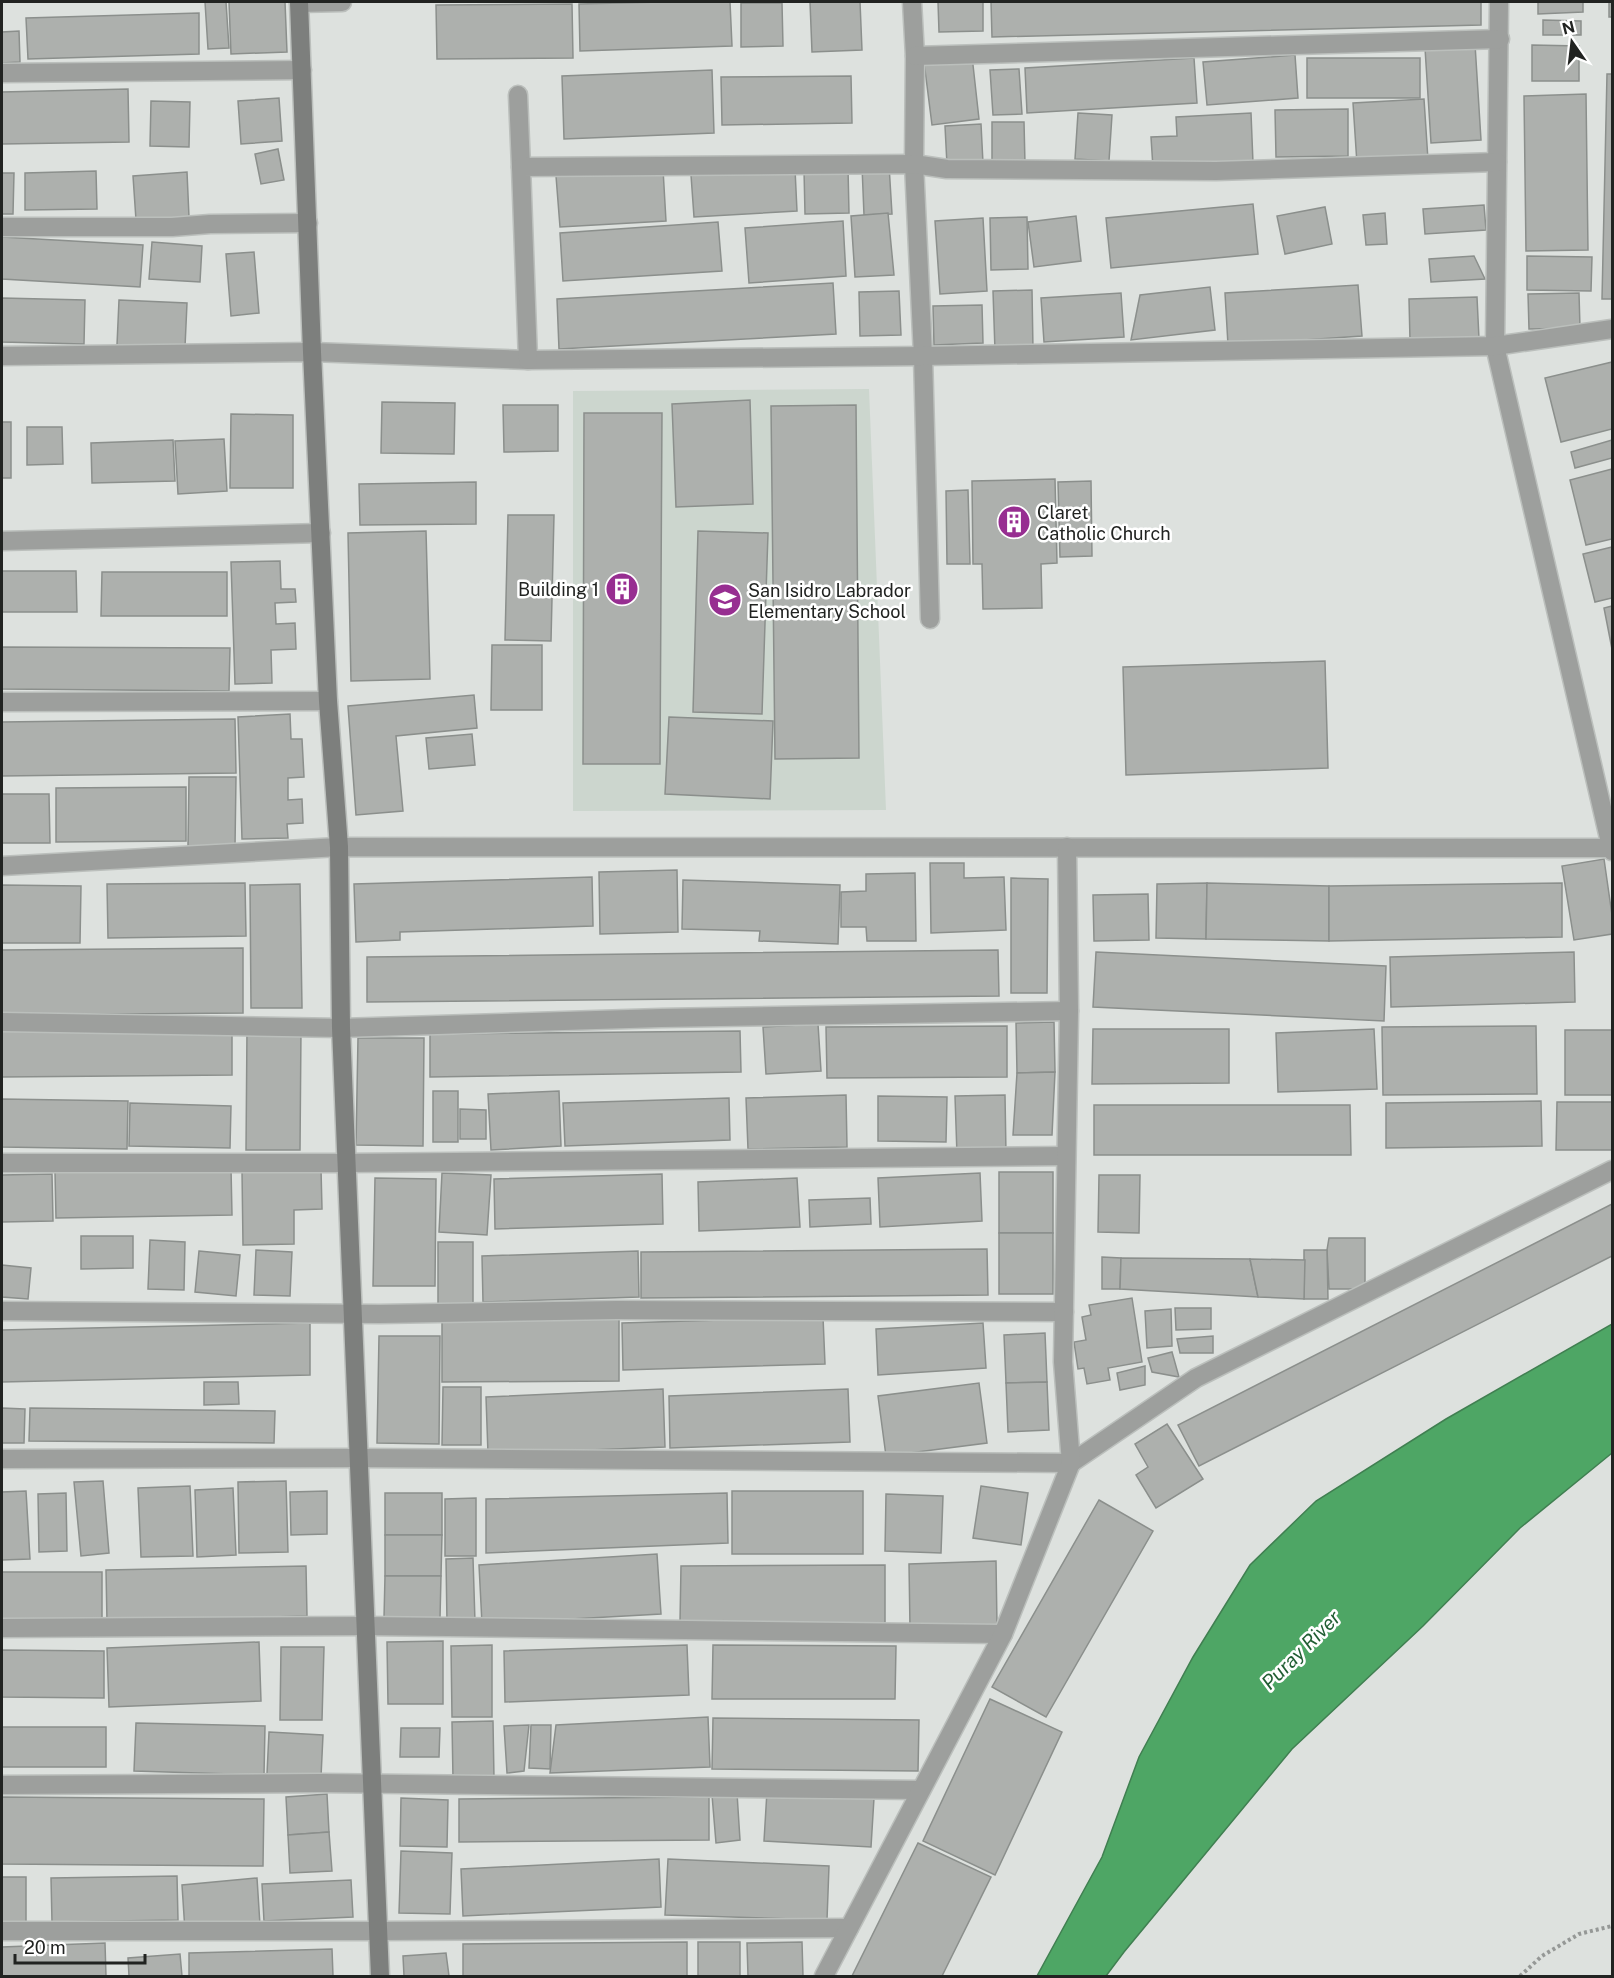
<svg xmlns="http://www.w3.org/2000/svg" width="1614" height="1978" font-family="'Public Sans',sans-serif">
<rect width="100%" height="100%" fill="#dde1de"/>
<!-- built -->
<polygon fill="#ccd6ce" points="869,389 886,810 573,811 573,391"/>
<!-- water -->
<polygon fill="#4ea665" stroke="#407f51" stroke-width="1.5" points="1612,1324 1612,1453 1520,1528 1423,1626 1292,1749 1124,1952 1106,1976 1037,1976 1102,1857 1139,1757 1193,1657 1250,1565 1316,1501 1446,1419"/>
<!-- building -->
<g fill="#adb0ad" stroke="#8b8f8c" stroke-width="1.5">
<polygon points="205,2 226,2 229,48 208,49"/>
<polygon points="229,2 285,2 287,52 231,54"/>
<polygon points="661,2 730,2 732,46 580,51 579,4"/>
<polygon points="810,2 860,2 862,50 812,52"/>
<polygon points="938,2 983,2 983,31 939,32"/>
<polygon points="991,2 1481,2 1481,25 992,37"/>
<polygon points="1538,2 1583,2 1583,12 1538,14"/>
<rect x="1609" y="2" width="3" height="15"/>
<polygon points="741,3 782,3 783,46 741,47"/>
<polygon points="572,4 573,58 437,59 436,5"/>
<polygon points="199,13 199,54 28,59 26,18"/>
<polygon points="1543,20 1581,21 1581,35 1543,35"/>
<polygon points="19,31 20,62 2,63 2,32"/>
<polygon points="1475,44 1481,140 1431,143 1425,48"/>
<polygon points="1532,45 1579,46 1579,81 1532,81"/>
<polygon points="1295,55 1298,98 1207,105 1203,62"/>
<polygon points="972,56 979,119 932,125 924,62"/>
<polygon points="1194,58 1197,103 1027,113 1025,68"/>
<rect x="1307" y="58" width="113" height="40"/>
<polygon points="1019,69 1022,114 993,115 990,70"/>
<polygon points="712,70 714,133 564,139 562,76"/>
<polygon points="1607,74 1612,74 1612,299 1602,299"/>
<polygon points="851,76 852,123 722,125 721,77"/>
<polygon points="128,89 129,142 2,144 2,92"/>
<polygon points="1586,94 1588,250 1526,251 1524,96"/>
<polygon points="279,98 282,141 241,144 238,101"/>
<polygon points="1424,99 1428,160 1357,164 1353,103"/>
<polygon points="151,101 190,102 189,147 150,146"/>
<polygon points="1348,109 1348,156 1276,157 1275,110"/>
<polygon points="1078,113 1112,115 1109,161 1075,159"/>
<polygon points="1251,113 1253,163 1153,168 1151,137 1177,136 1176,117"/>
<polygon points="992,122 1024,122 1025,164 992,164"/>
<polygon points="981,124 983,163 947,165 945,126"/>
<polygon points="278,149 284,180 261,184 255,154"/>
<polygon points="889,165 892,214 864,215 862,166"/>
<polygon points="848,168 849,213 805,214 804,170"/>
<polygon points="663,169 666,221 560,227 556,176"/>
<polygon points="795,169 797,211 694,217 691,175"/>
<polygon points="96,171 97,209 25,210 25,173"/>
<polygon points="187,172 189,217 136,220 133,176"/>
<polygon points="2,173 14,173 13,214 2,214"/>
<polygon points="1253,204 1258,254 1111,268 1106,218"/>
<polygon points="1484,205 1486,230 1425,234 1423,209"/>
<polygon points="1325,207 1332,244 1285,254 1277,216"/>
<polygon points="888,213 894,275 855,277 851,216"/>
<polygon points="1385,213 1387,244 1366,245 1363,215"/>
<polygon points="1076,216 1081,261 1034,267 1028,222"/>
<polygon points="1027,217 1028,269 991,270 990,218"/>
<polygon points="983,218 987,291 940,294 935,221"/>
<polygon points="843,221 846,276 749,283 745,228"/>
<polygon points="718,222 722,271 563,281 560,233"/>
<polygon points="2,237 143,245 140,287 2,279"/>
<polygon points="152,242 202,246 200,282 149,279"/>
<polygon points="254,252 259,313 231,316 226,254"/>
<polygon points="1474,256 1485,279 1431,282 1429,259"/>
<polygon points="1527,256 1592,257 1591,291 1527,290"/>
<polygon points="833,283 836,334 559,349 557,299"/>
<polygon points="1358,285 1362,336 1228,345 1225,293"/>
<polygon points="1210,287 1215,330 1131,340 1140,295"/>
<polygon points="1032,290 1033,350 995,351 993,291"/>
<polygon points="899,291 901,335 860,336 859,292"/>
<polygon points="1121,293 1124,337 1044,342 1041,298"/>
<polygon points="1579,293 1580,328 1529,329 1528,294"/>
<polygon points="1477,297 1479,339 1410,340 1409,299"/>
<polygon points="2,298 85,300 84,344 2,342"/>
<polygon points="119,300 187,303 185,347 117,345"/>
<polygon points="982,305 983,343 934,345 933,306"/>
<polygon points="1612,362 1612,429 1561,442 1545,378"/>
<polygon points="750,400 753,504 676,507 672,404"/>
<polygon points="382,402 455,403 454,454 381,453"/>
<polygon points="503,405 558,405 558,451 504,452"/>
<polygon points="856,405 859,758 775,759 771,406"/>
<polygon points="584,413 662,413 660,764 583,764"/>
<polygon points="231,414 293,415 293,488 230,488"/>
<rect x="2" y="422" width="9" height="56"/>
<polygon points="27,427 62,427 63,464 27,465"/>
<polygon points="224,439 227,491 178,494 175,441"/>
<polygon points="173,440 175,481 92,483 91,443"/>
<polygon points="1612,440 1612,458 1575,468 1571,452"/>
<polygon points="1612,469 1612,539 1586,545 1570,480"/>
<polygon points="1055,479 1057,563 1041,564 1042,608 983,609 982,564 973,564 972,481"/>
<polygon points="1091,481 1092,556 1060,557 1058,482"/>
<polygon points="476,482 476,524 360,525 359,484"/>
<polygon points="968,490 970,564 947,564 946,491"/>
<polygon points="508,515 554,515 551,641 505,640"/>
<polygon points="426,531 430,679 351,681 348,533"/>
<polygon points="698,531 768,533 762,714 693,712"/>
<polygon points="1612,547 1612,598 1595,602 1583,554"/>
<polygon points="280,561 281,589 295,589 296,602 275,603 276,624 295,623 296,649 271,650 272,683 235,684 231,562"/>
<polygon points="2,571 76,571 77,612 2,612"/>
<polygon points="102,572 227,572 227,616 101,616"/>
<polygon points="1612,606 1612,649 1604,608"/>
<polygon points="492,645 542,645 542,710 491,710"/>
<polygon points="2,647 230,648 229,691 2,689"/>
<polygon points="1325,661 1328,768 1126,775 1123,667"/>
<polygon points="474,695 477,728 396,736 403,811 356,815 348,706"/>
<polygon points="290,714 291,739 302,739 304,777 288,778 288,800 302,799 303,823 287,824 288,838 242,839 238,717"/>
<polygon points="669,717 773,721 770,799 665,794"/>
<polygon points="235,719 236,773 2,776 2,722"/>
<polygon points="472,734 475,765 429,769 426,738"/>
<polygon points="189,777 236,777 235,847 188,846"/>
<polygon points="186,787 186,841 56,842 56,788"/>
<polygon points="2,794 49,794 50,843 2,843"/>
<polygon points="1604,859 1612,915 1612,934 1574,940 1562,866"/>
<polygon points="930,863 964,863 964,878 1004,877 1006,930 931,933"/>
<polygon points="677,870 678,932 600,934 599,872"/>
<polygon points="915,873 916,941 867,941 866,927 841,927 841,892 866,891 866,874"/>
<polygon points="592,877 593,926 400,932 400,940 356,942 354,884"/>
<polygon points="1011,878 1048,879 1047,993 1011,993"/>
<polygon points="683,880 840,885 838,944 759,941 760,931 682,929"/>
<polygon points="245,883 246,936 108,938 107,884"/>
<polygon points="1207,883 1206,939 1156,938 1157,884"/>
<polygon points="1207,883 1329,886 1329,941 1206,939"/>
<polygon points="1562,883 1562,937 1329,941 1329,886"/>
<polygon points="300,884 302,1008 251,1008 250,885"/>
<polygon points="2,885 81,886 80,943 2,943"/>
<polygon points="1148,894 1149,940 1094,941 1093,895"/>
<polygon points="243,948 243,1013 2,1015 2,950"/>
<polygon points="998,950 999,996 367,1002 367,957"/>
<polygon points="1096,952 1386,966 1384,1021 1093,1007"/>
<polygon points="1574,952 1575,1002 1391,1007 1390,957"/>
<polygon points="1054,1022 1055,1072 1017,1073 1016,1023"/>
<polygon points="818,1024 821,1071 766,1074 763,1027"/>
<polygon points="1007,1026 1007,1077 827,1078 826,1027"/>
<polygon points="1536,1026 1537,1094 1383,1095 1382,1027"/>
<polygon points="232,1028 232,1075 2,1077 2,1030"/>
<polygon points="247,1029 301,1029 300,1150 246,1150"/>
<polygon points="1093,1029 1229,1029 1229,1083 1092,1084"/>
<polygon points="1374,1029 1377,1089 1278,1092 1276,1033"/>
<rect x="1565" y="1030" width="47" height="65"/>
<polygon points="740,1031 741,1072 430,1077 430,1034"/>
<polygon points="358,1038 424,1038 423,1146 356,1145"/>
<polygon points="1055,1072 1052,1135 1013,1135 1017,1073"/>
<rect x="433" y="1091" width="25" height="51"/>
<polygon points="559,1091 561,1146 491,1150 488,1094"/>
<polygon points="846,1095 847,1147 748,1149 746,1098"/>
<polygon points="1005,1095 1006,1154 957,1155 955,1096"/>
<polygon points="878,1096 947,1097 946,1142 878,1141"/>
<polygon points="729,1098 730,1140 565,1146 563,1103"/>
<polygon points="2,1099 128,1101 127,1149 2,1147"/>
<polygon points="1541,1101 1542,1146 1386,1148 1386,1103"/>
<polygon points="1557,1102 1612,1102 1612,1150 1556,1150"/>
<polygon points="130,1103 231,1106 230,1148 129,1146"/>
<polygon points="1094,1105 1350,1105 1351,1155 1094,1155"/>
<polygon points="460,1109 486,1110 486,1139 460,1139"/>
<polygon points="231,1168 232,1215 56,1218 55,1172"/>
<polygon points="321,1169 322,1209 294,1210 294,1244 243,1245 242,1171"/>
<rect x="999" y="1172" width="54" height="61"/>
<polygon points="442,1173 491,1175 487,1235 439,1232"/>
<polygon points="980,1173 982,1221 880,1227 878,1178"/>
<polygon points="52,1174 53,1221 2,1222 2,1175"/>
<polygon points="662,1174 663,1224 495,1229 494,1179"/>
<polygon points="1099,1175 1140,1175 1139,1233 1098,1232"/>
<polygon points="375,1178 436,1179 435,1286 373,1286"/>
<polygon points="797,1178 800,1227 699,1231 698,1182"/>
<polygon points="870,1198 871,1224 810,1227 809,1200"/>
<polygon points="1612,1204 1612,1256 1199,1466 1178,1425"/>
<rect x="999" y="1233" width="54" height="61"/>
<polygon points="81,1236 133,1236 133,1268 81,1269"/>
<polygon points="1329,1238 1365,1238 1365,1289 1329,1289 1327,1250"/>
<polygon points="150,1240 185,1242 184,1290 148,1289"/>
<rect x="438" y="1242" width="35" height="62"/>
<polygon points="987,1249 988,1295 641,1298 641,1252"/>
<polygon points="256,1250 292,1252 290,1296 254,1295"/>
<polygon points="1304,1250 1327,1250 1328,1299 1304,1299"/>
<polygon points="199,1251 240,1255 236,1296 195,1292"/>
<polygon points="638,1251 639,1297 483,1302 482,1256"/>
<polygon points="1102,1257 1121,1258 1120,1289 1102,1289"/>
<polygon points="1121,1258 1250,1259 1258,1297 1120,1289"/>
<polygon points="1250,1259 1305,1260 1304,1299 1258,1297"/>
<polygon points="2,1265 31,1268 28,1299 2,1297"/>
<polygon points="1132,1298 1142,1362 1108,1368 1110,1380 1087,1384 1084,1368 1078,1369 1074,1342 1086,1340 1082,1317 1091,1315 1089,1305"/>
<polygon points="1175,1308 1211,1308 1211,1329 1176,1330"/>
<polygon points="1171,1309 1172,1346 1147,1348 1145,1311"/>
<polygon points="823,1317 825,1364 623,1370 622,1323"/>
<polygon points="442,1318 619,1318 619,1381 442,1382"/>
<polygon points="310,1323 310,1375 2,1382 2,1330"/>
<polygon points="983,1323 986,1368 878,1375 876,1329"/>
<polygon points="1045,1333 1047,1382 1006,1383 1004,1335"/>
<polygon points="379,1336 440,1336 439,1444 377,1443"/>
<polygon points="1213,1336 1213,1353 1180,1353 1177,1339"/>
<polygon points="1172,1352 1179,1377 1152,1372 1148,1358"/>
<polygon points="1145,1366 1145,1385 1120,1390 1117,1373"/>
<polygon points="204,1382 238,1382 239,1404 204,1405"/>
<polygon points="1047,1382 1049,1430 1008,1432 1006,1383"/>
<polygon points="979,1383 987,1443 886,1456 878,1396"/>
<polygon points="443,1387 481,1387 481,1445 442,1445"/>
<polygon points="663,1389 665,1447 488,1454 486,1397"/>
<polygon points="848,1389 850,1442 670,1448 669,1396"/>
<polygon points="2,1408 25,1409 24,1443 2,1443"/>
<polygon points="30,1408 275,1411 274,1443 29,1441"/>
<polygon points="1167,1424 1203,1479 1156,1508 1136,1475 1148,1467 1135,1444"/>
<polygon points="103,1481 109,1553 81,1556 74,1482"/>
<polygon points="286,1481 288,1552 239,1553 238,1482"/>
<polygon points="190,1486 193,1556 141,1557 138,1488"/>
<polygon points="981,1486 1028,1493 1021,1545 973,1538"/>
<polygon points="233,1488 236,1555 197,1557 195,1490"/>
<polygon points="26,1491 30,1559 2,1560 2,1492"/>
<polygon points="327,1491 327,1534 291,1535 290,1492"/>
<rect x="732" y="1491" width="131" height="63"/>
<polygon points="66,1493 67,1551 39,1552 38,1494"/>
<rect x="385" y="1493" width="57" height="42"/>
<polygon points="727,1493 728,1543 486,1553 486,1499"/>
<polygon points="886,1494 943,1496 941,1553 885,1551"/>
<polygon points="476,1498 476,1556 445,1556 445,1499"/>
<polygon points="1099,1500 1153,1531 1046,1717 992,1687"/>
<polygon points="385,1535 442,1535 441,1576 385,1576"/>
<polygon points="657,1554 661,1614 482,1624 479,1565"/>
<polygon points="473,1558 475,1622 447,1623 446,1559"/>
<polygon points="996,1561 997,1625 910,1628 909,1564"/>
<polygon points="885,1565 885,1623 680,1622 681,1566"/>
<polygon points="306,1566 307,1616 107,1622 106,1570"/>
<rect x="2" y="1572" width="100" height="49"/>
<polygon points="385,1576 441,1576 440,1618 384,1618"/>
<polygon points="443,1641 443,1704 388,1704 387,1642"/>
<polygon points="259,1642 261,1701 109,1707 107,1648"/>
<polygon points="492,1645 492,1717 452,1717 451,1646"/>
<polygon points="687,1645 689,1695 505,1702 504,1651"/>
<polygon points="713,1645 896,1646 895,1699 712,1699"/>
<polygon points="281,1647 324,1647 322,1720 280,1720"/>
<polygon points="2,1650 104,1651 104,1698 2,1697"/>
<polygon points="990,1699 1062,1732 995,1875 923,1841"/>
<polygon points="708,1717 710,1767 550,1773 556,1725"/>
<polygon points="713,1718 919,1720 918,1771 712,1769"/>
<polygon points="493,1721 494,1779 453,1779 452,1722"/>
<polygon points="136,1723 265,1726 264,1775 134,1771"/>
<polygon points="529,1725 524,1771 507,1773 504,1726"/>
<polygon points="531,1725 551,1725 550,1769 529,1768"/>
<rect x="2" y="1727" width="104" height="40"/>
<polygon points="401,1728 440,1728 439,1757 400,1757"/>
<polygon points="269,1732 323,1735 321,1777 267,1774"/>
<polygon points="767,1791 874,1798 871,1847 764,1841"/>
<polygon points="737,1793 740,1840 716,1843 712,1795"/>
<polygon points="327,1794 329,1832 288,1835 286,1797"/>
<polygon points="2,1797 264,1799 263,1866 2,1864"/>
<polygon points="709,1797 709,1840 459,1842 459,1799"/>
<polygon points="401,1798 448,1800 447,1847 400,1846"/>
<polygon points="329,1832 332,1871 290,1873 288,1835"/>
<polygon points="918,1843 991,1877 942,1976 852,1976"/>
<polygon points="401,1851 452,1853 450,1914 399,1913"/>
<polygon points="659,1859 661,1907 463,1916 461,1869"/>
<polygon points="668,1859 829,1866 827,1920 665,1915"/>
<polygon points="177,1876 178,1920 52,1922 51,1878"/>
<rect x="2" y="1877" width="24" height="45"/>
<polygon points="257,1878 260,1925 185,1931 182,1885"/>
<polygon points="351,1880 353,1917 264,1921 262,1884"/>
<polygon points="687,1942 687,1976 463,1976 463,1944"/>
<rect x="698" y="1942" width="42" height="34"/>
<polygon points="802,1942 803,1976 748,1976 747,1943"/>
<polygon points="105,1943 106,1976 2,1976 2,1947"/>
<polygon points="332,1949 333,1976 189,1976 189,1953"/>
<polygon points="446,1953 449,1976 404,1976 403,1956"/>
<polygon points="180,1954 182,1976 129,1976 128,1958"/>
</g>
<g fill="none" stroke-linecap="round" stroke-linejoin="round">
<!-- lane casing -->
<g stroke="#bbbfbc" stroke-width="21">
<g id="lane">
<polyline points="299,3 342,2"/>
<polyline points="923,356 930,619"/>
</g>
</g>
<!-- street casing -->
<g stroke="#bbbfbc" stroke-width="21">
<g id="street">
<polyline points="912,2 915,56 914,164 923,356"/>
<polyline points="1499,2 1495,346 1612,851"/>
<polyline points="915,56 1500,39"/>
<polyline points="2,73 302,70"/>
<polyline points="518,95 521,167"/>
<polyline points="2,227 172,227 210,224 308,223"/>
<polyline points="2,356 312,352 528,360 923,356 1495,346 1612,329"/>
<polyline points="528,360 521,167 914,164 947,169 1216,171 1497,162"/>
<polyline points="2,541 321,533"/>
<polyline points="2,702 328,701"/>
<polyline points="2,866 339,847 1611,848"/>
<polyline points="2,1022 341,1028 661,1018 1069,1011"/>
<polyline points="2,1163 346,1163 1066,1156"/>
<polyline points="2,1311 380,1314 617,1310 1064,1312"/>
<polyline points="2,1459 358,1458 1071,1463 1196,1378 1612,1170"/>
<polyline points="2,1628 366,1626 1003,1634"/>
<polyline points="2,1785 321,1783 921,1790"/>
<polyline points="2,1931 378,1931 849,1928"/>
<polyline points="824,1976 1003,1634 1071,1463 1063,1362 1069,1011 1067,847"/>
</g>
</g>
<!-- secondary casing -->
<g stroke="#bbbfbc" stroke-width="21">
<polyline id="secondary" points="299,2 312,352 328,701 339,847 341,1028 380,1976"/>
</g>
<!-- path -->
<polyline stroke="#959896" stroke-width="4" stroke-dasharray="3 3" stroke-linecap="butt" points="1520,1976 1542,1956 1579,1934 1612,1926"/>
<!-- lane -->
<use href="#lane" stroke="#9d9f9d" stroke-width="18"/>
<!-- street -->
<use href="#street" stroke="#9d9f9d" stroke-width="18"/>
<!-- secondary -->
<use href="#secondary" stroke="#7d7f7d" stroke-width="18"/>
</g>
<!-- icons -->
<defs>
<g id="building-disc" transform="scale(1.725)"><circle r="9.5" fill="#972e91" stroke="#fff"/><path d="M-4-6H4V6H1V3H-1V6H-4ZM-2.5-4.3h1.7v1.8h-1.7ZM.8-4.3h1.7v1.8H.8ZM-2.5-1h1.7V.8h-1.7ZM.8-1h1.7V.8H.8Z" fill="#fff"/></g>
<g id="school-disc" transform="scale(1.725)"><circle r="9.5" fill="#972e91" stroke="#fff"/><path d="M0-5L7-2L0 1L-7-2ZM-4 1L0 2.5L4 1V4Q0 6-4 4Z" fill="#fff"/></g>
</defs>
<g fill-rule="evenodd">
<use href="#building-disc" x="1014" y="522"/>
<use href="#building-disc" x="622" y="589"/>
<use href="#school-disc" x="725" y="600"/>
</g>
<g text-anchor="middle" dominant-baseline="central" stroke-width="5" stroke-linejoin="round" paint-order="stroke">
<!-- poi labels -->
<g font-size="18" fill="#212321" stroke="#fff" text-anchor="start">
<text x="1037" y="512">Claret<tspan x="1037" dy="21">Catholic Church</tspan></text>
<text x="599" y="589" text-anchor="end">Building 1</text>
<text x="748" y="590">San Isidro Labrador<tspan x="748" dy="21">Elementary School</tspan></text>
</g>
<!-- water labels -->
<g font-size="20" font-style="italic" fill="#215e33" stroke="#fff">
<text transform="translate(1301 1650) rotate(-45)">Puray River</text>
</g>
</g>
<!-- border -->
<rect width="1614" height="1978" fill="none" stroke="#212321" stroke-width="6"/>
<!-- north arrow -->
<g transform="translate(1572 42) rotate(346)" stroke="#ffffff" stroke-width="4.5" paint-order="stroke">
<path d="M0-4.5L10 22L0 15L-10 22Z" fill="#212321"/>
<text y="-9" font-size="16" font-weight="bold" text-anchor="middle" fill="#212321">N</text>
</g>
<!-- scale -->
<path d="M15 1954v9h130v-9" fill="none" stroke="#212321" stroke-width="3"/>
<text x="24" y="1954" font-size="18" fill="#212321" stroke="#ffffff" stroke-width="4.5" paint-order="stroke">20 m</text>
</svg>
